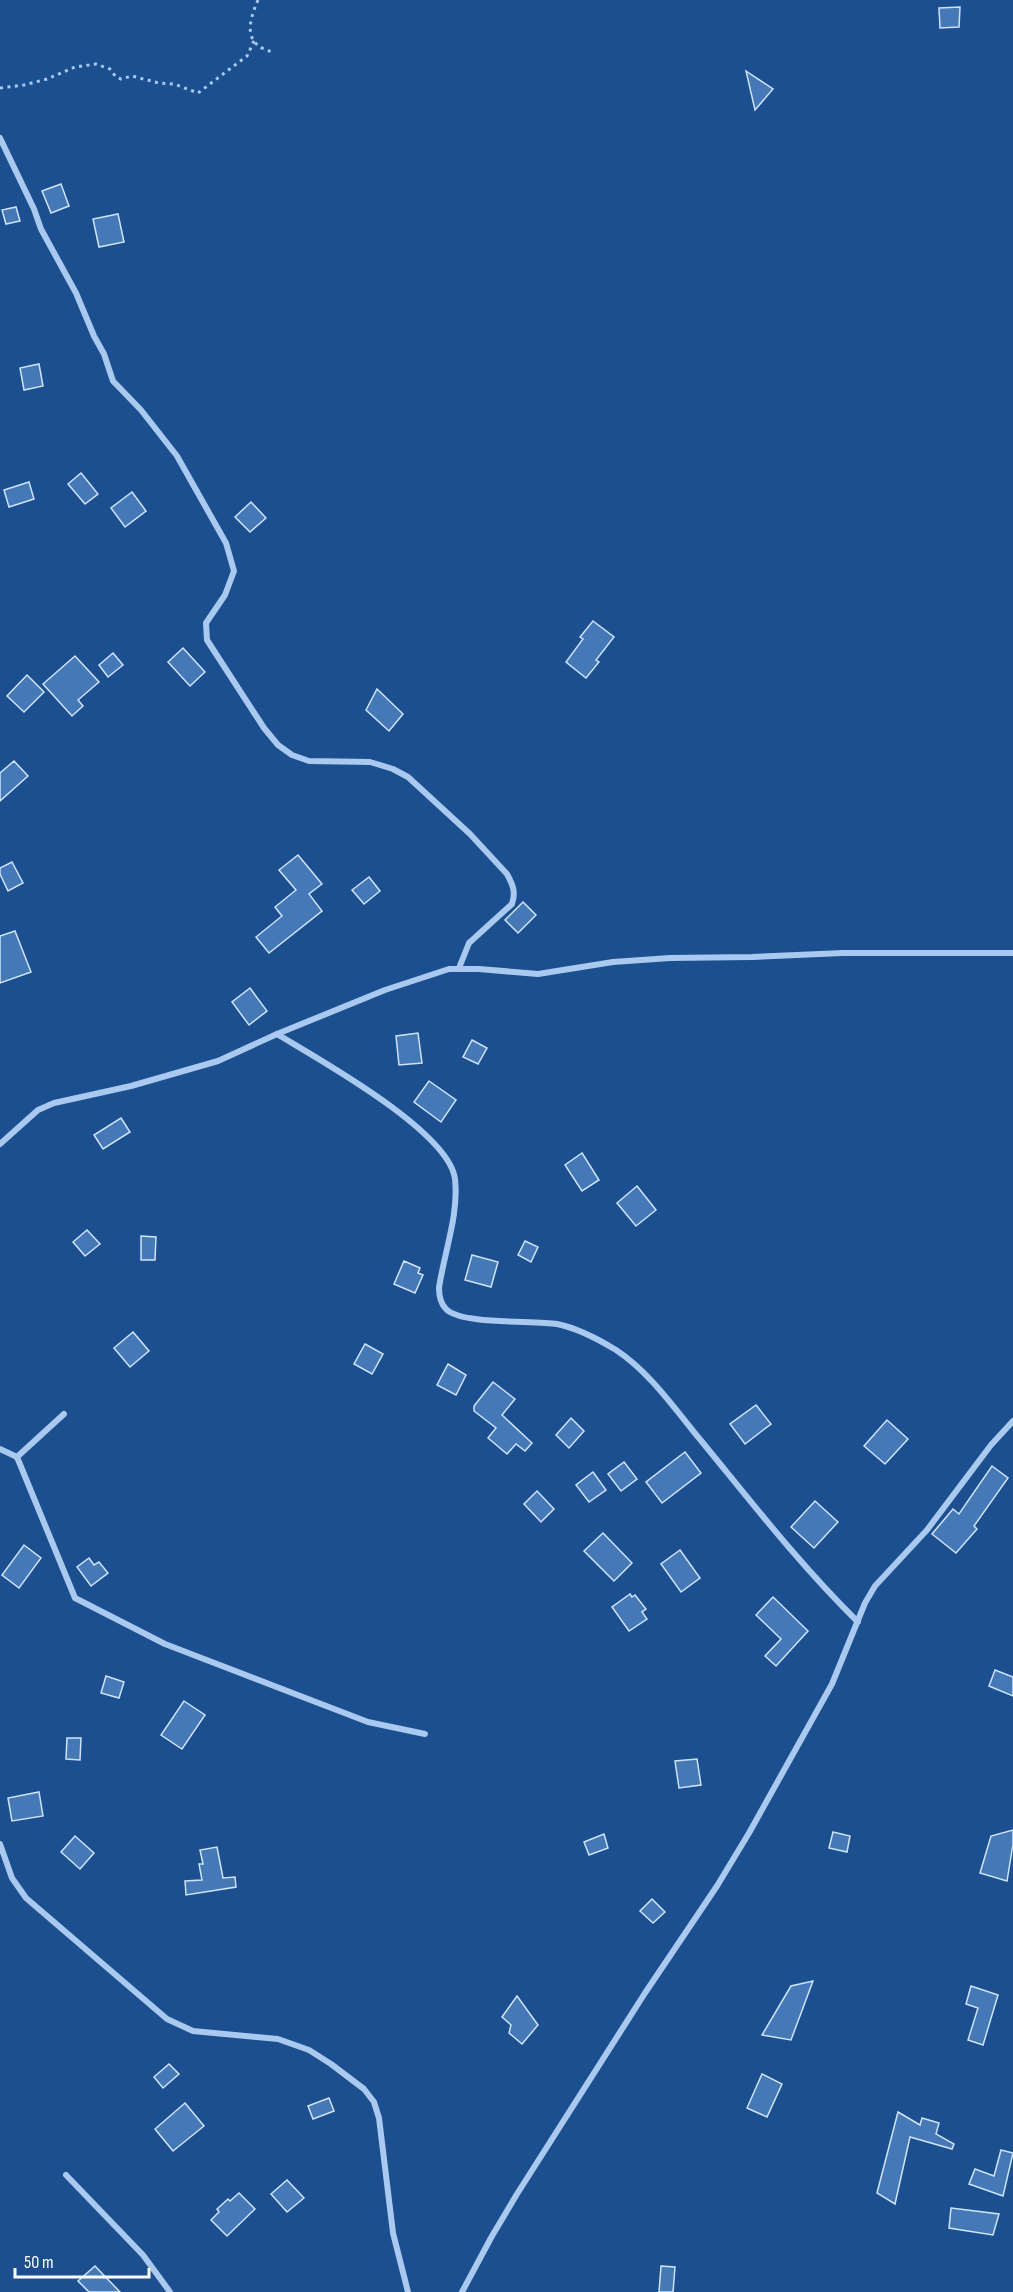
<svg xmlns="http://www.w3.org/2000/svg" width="1013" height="2292" font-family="'Sofia Sans Condensed',sans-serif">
<rect width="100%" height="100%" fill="#1b4f8f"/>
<!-- building -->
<g fill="#4478b7" stroke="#cfe3fa" stroke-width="1.5">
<polygon points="960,7 959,27 940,28 939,8"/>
<polygon points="746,71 773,89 755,110"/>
<polygon points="61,184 69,206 51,213 42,191"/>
<polygon points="16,207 20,221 6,224 2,210"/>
<polygon points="118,214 124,242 99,247 93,219"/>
<polygon points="39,364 43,386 24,390 20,368"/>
<polygon points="81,473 98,494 85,504 68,484"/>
<polygon points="29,482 34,499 9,507 4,490"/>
<polygon points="132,492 146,511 125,527 111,508"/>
<polygon points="251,502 266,518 250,532 235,517"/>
<polygon points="593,621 614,637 596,660 599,662 586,678 566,662 583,639 580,637"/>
<polygon points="183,648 205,672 190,686 168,662"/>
<polygon points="113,653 123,665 108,677 99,665"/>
<polygon points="75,656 99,682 78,700 83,706 72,716 43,684"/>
<polygon points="27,675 44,692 24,712 7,696"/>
<polygon points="377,689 403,714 389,731 366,710"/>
<polygon points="14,761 28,776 0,801 0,773"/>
<polygon points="298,855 322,884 309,894 322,911 269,953 256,937 282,916 275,907 296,890 279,870"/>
<polygon points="12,862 23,883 8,891 0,874 0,868"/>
<polygon points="369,877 380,891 364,904 352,890"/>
<polygon points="523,902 536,915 518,933 505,920"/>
<polygon points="15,931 31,972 0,983 0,936"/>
<polygon points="250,988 267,1011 249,1025 232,1002"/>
<polygon points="418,1033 422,1063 399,1065 396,1036"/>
<polygon points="472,1040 487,1048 478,1064 463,1057"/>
<polygon points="429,1081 456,1100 441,1122 414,1102"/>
<polygon points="121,1118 130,1132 103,1149 94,1135"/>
<polygon points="582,1153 599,1180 582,1191 565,1165"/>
<polygon points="637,1186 656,1210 636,1226 617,1203"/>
<polygon points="87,1230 100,1244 85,1256 73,1242"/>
<polygon points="141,1236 156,1237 155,1260 141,1260"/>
<polygon points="525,1241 538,1247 531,1262 518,1255"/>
<polygon points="472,1255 498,1262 491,1287 465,1280"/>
<polygon points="404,1261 420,1268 418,1273 423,1275 415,1293 394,1284"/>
<polygon points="133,1332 149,1351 130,1367 114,1348"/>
<polygon points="365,1344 383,1354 372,1374 354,1364"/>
<polygon points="448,1364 466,1375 456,1395 437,1385"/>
<polygon points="493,1382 515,1399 502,1415 532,1443 525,1451 516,1444 507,1454 488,1438 496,1428 474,1411 474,1406"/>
<polygon points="756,1405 771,1424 745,1444 730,1424"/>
<polygon points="571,1418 584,1431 569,1448 556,1435"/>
<polygon points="887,1420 908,1439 885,1464 864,1446"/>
<polygon points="685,1452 701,1473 662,1503 646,1482"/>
<polygon points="624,1462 637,1479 621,1491 608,1474"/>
<polygon points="992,1466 1008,1478 974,1526 977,1529 956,1553 932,1534 953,1509 959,1514"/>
<polygon points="593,1472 606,1490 589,1502 576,1485"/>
<polygon points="537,1491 554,1509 541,1522 524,1504"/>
<polygon points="815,1501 838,1522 814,1548 791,1527"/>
<polygon points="603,1533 632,1563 614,1581 584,1551"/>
<polygon points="24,1545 41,1558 19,1588 2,1575"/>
<polygon points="680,1550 700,1578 681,1592 661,1564"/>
<polygon points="89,1558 94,1565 99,1562 108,1573 91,1586 77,1567"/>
<polygon points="630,1594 632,1597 635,1595 646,1609 642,1612 647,1619 629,1631 612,1607"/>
<polygon points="773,1597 808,1631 776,1666 765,1656 781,1639 756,1615"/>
<polygon points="995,1670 1013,1677 1013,1696 989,1686"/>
<polygon points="106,1676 124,1682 119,1698 101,1693"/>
<polygon points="184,1701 205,1715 182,1749 161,1735"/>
<polygon points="67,1738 81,1738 80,1760 66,1759"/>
<polygon points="697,1759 701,1785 679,1788 675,1761"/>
<polygon points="39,1792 43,1816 12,1821 8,1798"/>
<polygon points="1013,1830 1013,1844 1007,1881 980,1873 991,1836"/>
<polygon points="833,1832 850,1836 847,1852 829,1848"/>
<polygon points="604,1834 608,1848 589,1855 584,1842"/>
<polygon points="75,1836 94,1853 80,1869 61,1852"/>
<polygon points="217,1847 223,1878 235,1877 236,1887 186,1895 185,1881 202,1880 199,1864 203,1864 200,1850"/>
<polygon points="652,1899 665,1912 653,1923 640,1911"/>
<polygon points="813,1981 791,2040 762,2035 791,1986"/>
<polygon points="971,1986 998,1995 983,2045 968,2040 978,2008 966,2004"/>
<polygon points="517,1996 538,2025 522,2044 509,2033 511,2025 502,2017"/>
<polygon points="169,2064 179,2074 163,2088 154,2077"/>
<polygon points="762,2074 782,2084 767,2117 747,2108"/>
<polygon points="329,2098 334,2111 313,2119 308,2106"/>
<polygon points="185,2103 204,2126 173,2151 155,2129"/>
<polygon points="898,2112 920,2125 922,2118 939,2123 936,2134 954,2144 952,2149 910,2137 895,2204 877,2193"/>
<polygon points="1001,2150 1013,2153 1003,2196 969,2184 975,2169 994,2176"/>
<polygon points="287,2180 304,2198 287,2212 271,2194"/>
<polygon points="239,2193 255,2209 227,2236 211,2220 219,2212 217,2209 228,2199 230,2201"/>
<polygon points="951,2208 999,2214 993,2235 949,2228"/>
<polygon points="95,2266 120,2292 89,2292 78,2281"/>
<polygon points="661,2266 675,2267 673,2292 659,2292"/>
</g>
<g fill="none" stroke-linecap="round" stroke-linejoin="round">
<!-- path -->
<g stroke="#a9c9ee" stroke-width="3" stroke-dasharray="3 4.5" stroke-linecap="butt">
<path d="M258,0c-10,23 -15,45 15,52"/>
<polyline points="0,88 24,85 47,79 75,67 96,64 110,69 116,77 121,79 132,76 159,83 174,84 198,93 247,56 254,41"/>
</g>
<!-- street -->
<g stroke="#a9c9ee" stroke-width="6">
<path d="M0,138l34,71 7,20 35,64 18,43 10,18 9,27 28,29 36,46 49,87 8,28 -9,24 -19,28 1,17 57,88 14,17 14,10 17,6 61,1 23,7 15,8 62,57 37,40c6,11 9,18 5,30l-43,39 -10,25"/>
<path d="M277,1034c41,25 172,97 178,145 4,36 -11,74 -16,109 0,8 1,15 7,21 15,16 87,11 111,15 20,4 41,15 59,26 35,23 60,61 87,93 50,61 98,123 155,179"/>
<polyline points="0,1144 38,1110 54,1103 131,1086 218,1061 277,1034 385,990 449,969 479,969 538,974 613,962 670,958 752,957 843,953 1013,953"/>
<polyline points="0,1449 17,1457 64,1414"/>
<polyline points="17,1457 75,1598 165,1644 368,1722 425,1734"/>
<polyline points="0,1844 12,1878 26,1898 167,2019 193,2031 278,2039 309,2050 331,2064 364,2089 374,2102 379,2118 393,2233 408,2292"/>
<polyline points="66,2175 143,2255 170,2292"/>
<polyline points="462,2292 492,2236 517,2194 645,1993 717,1886 749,1833 832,1684 865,1603 875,1586 927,1530 991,1445 1013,1421"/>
</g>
</g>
<!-- scale -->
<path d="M15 2268v9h134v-9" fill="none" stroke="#ffffff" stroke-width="3"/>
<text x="24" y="2268" font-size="18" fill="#ffffff" stroke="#1b4f8f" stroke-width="4.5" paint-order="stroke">50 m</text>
</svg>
